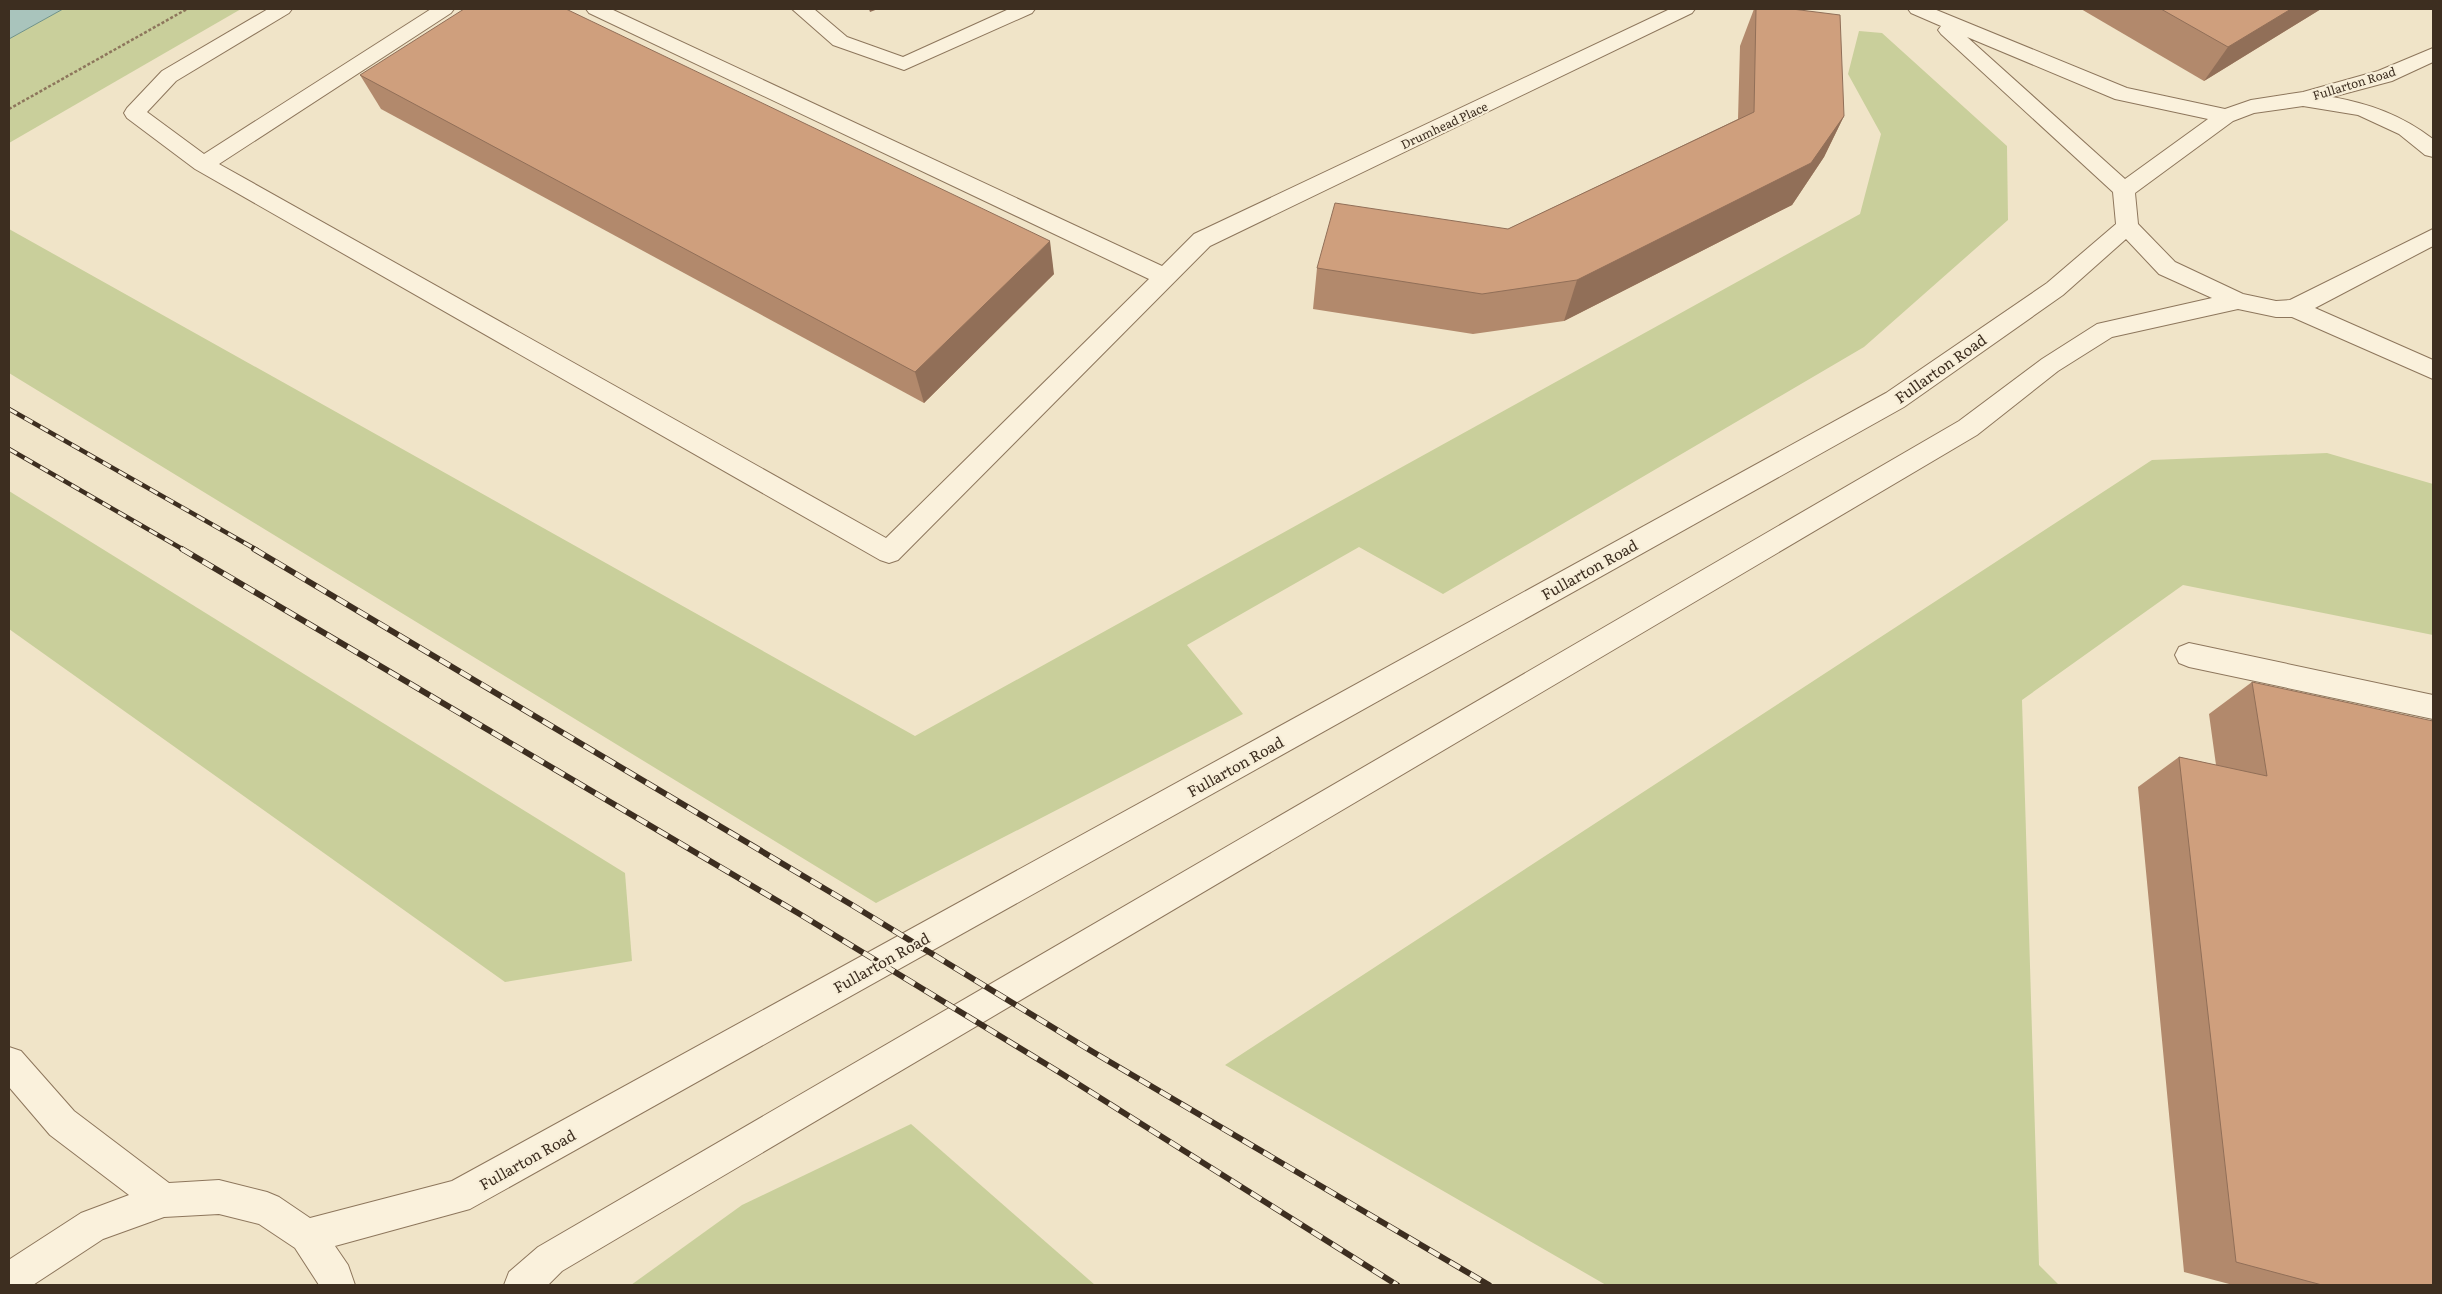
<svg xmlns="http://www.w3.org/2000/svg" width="2442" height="1294" font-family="Literata,serif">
<rect width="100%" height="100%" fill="#f0e4c8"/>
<!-- green -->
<g fill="#c9cf9b">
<polygon points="63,9 241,9 9,143 9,39"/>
<polygon points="1859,31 1882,33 2007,146 2008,220 1864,347 1443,594 1359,547 1187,645 1243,714 876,903 9,373 9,229 915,736 1860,214 1881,134 1848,74"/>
<polygon points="2327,453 2433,484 2433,635 2183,585 2022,700 2039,1265 2059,1285 1606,1285 1225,1065 2152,460"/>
<polygon points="9,491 625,873 632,961 505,982 9,629"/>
<polygon points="911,1124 1095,1285 631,1285 742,1205"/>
</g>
<!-- water -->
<polygon fill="#a9c4bc" stroke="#6f938a" points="9,9 63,9 9,39"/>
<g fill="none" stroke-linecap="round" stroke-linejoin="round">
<!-- minor casing -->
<g stroke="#8d765c" stroke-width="2">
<g id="minor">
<polygon points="268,9 292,9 289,13 176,81 147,112 204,154 431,9 454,9 451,13 219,164 886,538 1149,279 589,13 586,9 611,9 1162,266 1194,234 1670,9 1695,9 1692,13 1210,246 898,560 889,563 880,560 195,169 127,118 124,113 127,108 162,71"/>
<polygon points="792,9 814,9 847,37 903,57 1009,9 1035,9 1032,13 904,70 833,45"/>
<path d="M1908,9h26l193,79 98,21 26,-9 52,-8 75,-21 55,-23v14l-41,19 -60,16c39,7 69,18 101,42v18l-8,-2 -26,-21 -41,-19 -55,-9 -49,7 -21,8 -98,72 3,31 37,38 68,32 33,7 14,-1 143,-71v17l-118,62 118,52v19l-141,-62h-16l-38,-8 -126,28 -54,34 -81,64 -1415,836 -14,14h-44l5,-13 29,-25 1421,-826 83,-62 55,-35 115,-26 -53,-24 -33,-35 -63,56 -159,112 -1434,802 -135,37 13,19 7,20h-36l-24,-37 -36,-24 -40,-10 -55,3 -61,22 -70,46h-24l1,-26 71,-46 48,-18 -79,-60 -41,-48v-40l12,4 53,60 95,72 50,-3 48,12 12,5 31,21 142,-37 1434,-788 161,-110 69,-59 -3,-32 -172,-158 -3,-4 3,-4 -30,-13zM1967,37l148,62 93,20 -83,60z"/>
<polygon points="2189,643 2433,695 2433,719 2189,667 2179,663 2175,655 2179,647"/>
</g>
</g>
<!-- path -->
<polyline stroke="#8d765c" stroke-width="2.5" stroke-dasharray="3 2" stroke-linecap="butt" points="9,109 187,9"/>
<!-- minor -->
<use href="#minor" fill="#faf1dc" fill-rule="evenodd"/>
<!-- rail-far1 casing -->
<g stroke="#3d2e20" stroke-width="4.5">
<g id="rail-far1">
<polyline points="9,409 257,550"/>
<polyline points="9,449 184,550"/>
</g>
</g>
<!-- rail casing -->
<g stroke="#3d2e20" stroke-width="6">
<g id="rail">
<polyline points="182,549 798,913 1059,1072 1397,1285"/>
<polyline points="254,549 852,905 1093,1052 1489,1285"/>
</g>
</g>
<!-- rail-far1 -->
<use href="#rail-far1" stroke="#f7eed8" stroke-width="3" stroke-dasharray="9" stroke-linecap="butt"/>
<!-- rail -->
<use href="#rail" stroke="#f7eed8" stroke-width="4.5" stroke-dasharray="12" stroke-linecap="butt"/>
</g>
<!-- wall -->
<g fill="#b2896c">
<polygon points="1754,9 1792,9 1844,116 1824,157 1792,205 1564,321 1473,334 1313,309 1317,268 1508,229 1738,119 1740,46"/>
<polygon points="2081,9 2321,9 2204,81"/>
<polygon points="360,75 1054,274 924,403 381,109"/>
<polygon points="2252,682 2433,1285 2233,1285 2184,1272 2138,787 2179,757 2216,765 2209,714"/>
</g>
<!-- shaded-wall -->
<g fill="#916f58">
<polygon points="869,9 878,9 870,12"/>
<polygon points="2291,9 2321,9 2204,81 2228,47"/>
<polygon points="1844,116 1824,157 1792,205 1564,321 1577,280"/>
<polygon points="1050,241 1054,274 924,403 915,372"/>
</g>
<!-- building -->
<g fill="#cf9f7d" stroke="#916f58">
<polygon points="464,9 566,9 1050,241 915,372 360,75"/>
<polygon points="1756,9 1792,9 1840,15 1844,116 1811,163 1577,280 1482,294 1317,268 1335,203 1508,229 1754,112"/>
<polygon points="2161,9 2291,9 2228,47"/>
<polygon points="2252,682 2433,721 2433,1285 2322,1285 2236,1262 2179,757 2267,776"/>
</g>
<g text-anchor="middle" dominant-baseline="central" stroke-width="4.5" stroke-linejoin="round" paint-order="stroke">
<!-- far-street labels -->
<g font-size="12" fill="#3d2e20" stroke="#f7eed8">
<text transform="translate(2354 83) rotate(-17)">Fullarton Road</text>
<text transform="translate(1444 125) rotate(-25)">Drumhead Place</text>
</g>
<!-- street labels -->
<g font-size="15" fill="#3d2e20" stroke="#f7eed8">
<text transform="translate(1940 368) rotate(-35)">Fullarton Road</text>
<text transform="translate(1589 569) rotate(-29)">Fullarton Road</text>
<text transform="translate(1235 766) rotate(-29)">Fullarton Road</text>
<text transform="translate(881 962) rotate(-29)">Fullarton Road</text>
<text transform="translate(527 1159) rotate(-29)">Fullarton Road</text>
</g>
</g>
<!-- border -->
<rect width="2442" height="1294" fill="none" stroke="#3d2e20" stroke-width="20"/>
</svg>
